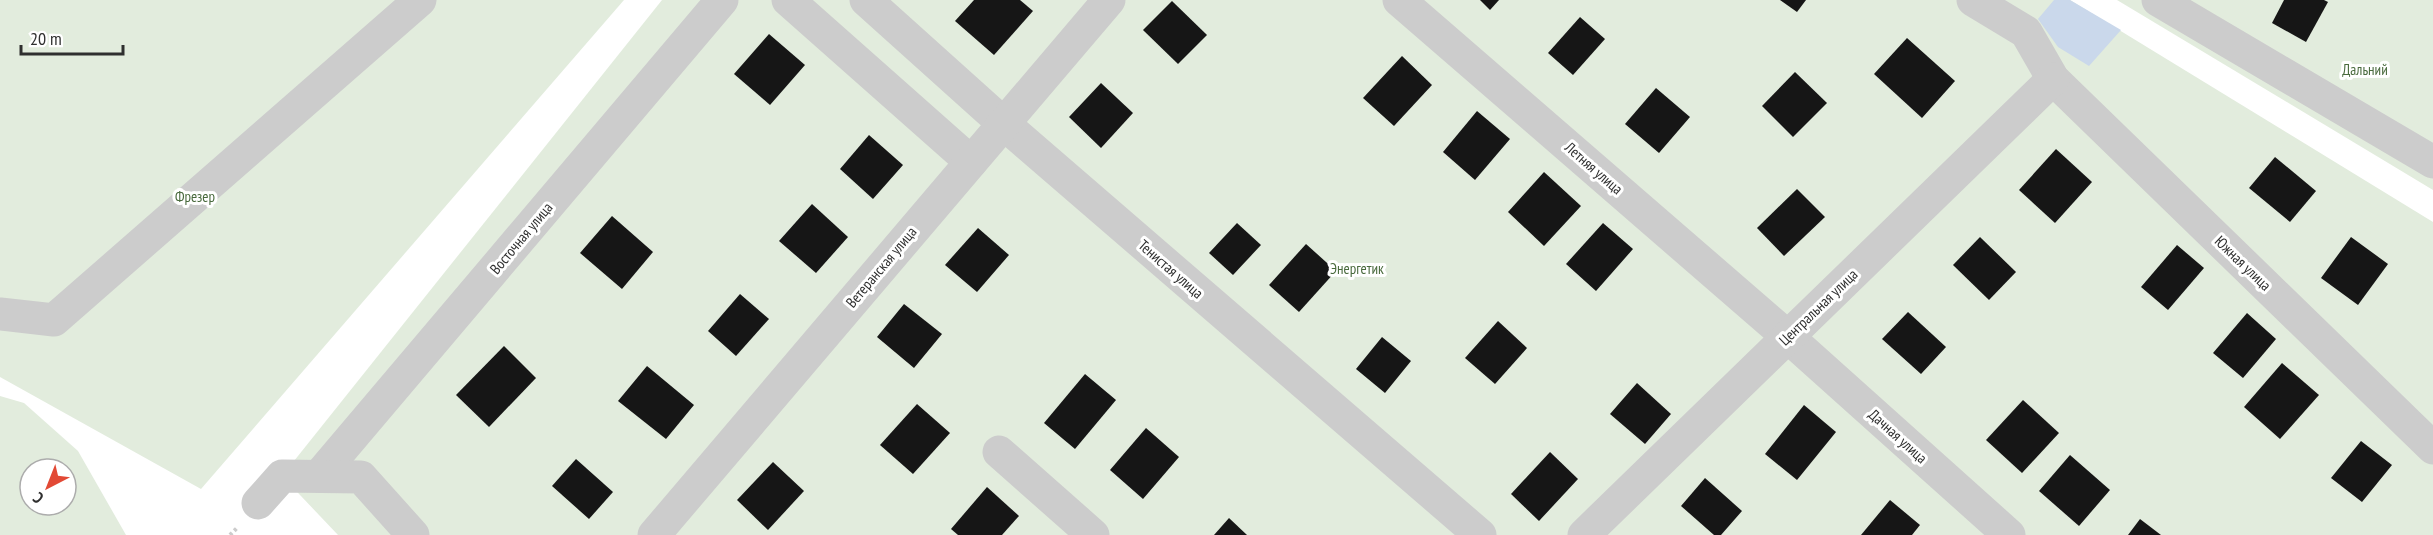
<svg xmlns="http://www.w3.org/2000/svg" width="2433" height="535" font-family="'PT Sans Narrow',sans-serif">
<rect width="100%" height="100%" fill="#fff"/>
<!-- green -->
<g fill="#e2ecdd" fill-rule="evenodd">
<polygon points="0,0 624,0 201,489 0,377"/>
<polygon points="662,0 2070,0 2433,222 2433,535 338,535 282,476"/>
<polygon points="2117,0 2433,0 2433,190"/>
<path d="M0,396l24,7 54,48 48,84h-126zM30,469h36v36h-36z"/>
</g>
<!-- water -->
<polygon fill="#cad8eb" points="2054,0 2070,0 2121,30 2089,66 2058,47 2038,19"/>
<!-- building -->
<g fill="#161616">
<polygon points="974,0 1020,0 1033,11 994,55 955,21"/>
<polygon points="1480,0 1499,0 1490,10"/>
<polygon points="1780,0 1806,0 1797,12"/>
<polygon points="2284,0 2324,0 2328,2 2306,42 2272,23"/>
<polygon points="1172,1 1207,35 1178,64 1143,30"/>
<polygon points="1580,17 1605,39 1573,75 1548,53"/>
<polygon points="769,34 805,65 770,105 734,74"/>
<polygon points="1907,38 1955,81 1922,118 1874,74"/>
<polygon points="1402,56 1432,85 1394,126 1363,98"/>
<polygon points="1795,72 1827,103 1793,137 1762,106"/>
<polygon points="1101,83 1133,113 1101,148 1069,117"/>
<polygon points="1656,88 1690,117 1659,153 1625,124"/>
<polygon points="1477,111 1510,139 1475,180 1443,152"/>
<polygon points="869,135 903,165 873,199 840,169"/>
<polygon points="2056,149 2092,182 2055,223 2019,190"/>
<polygon points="2275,157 2316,191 2290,222 2249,188"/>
<polygon points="1544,172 1581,206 1544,246 1508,212"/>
<polygon points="1797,189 1825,217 1784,256 1757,228"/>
<polygon points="812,204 848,237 816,273 779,241"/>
<polygon points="612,216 653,252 622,289 580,253"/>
<polygon points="1237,223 1261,245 1233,275 1209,253"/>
<polygon points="1603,223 1633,249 1596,291 1566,264"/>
<polygon points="978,228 1009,255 977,292 945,265"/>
<polygon points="1980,237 2016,272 1989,300 1953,265"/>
<polygon points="2351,237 2388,264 2358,305 2321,278"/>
<polygon points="1306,244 1336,271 1299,312 1269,285"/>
<polygon points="2177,245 2204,268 2168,310 2141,287"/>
<polygon points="740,294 769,319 736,356 708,331"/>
<polygon points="904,304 942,334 914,368 877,337"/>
<polygon points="1908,312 1946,347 1921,374 1882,339"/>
<polygon points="2247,313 2276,339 2243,378 2213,353"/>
<polygon points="1498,321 1527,348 1495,384 1465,358"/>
<polygon points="1382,337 1411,361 1385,393 1356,369"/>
<polygon points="504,346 536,378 489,427 456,395"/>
<polygon points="2282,363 2319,395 2280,439 2244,407"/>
<polygon points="647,366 694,405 666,439 618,401"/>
<polygon points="1085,374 1116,400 1075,449 1044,423"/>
<polygon points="1637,383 1671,414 1645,444 1610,414"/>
<polygon points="2023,400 2059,433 2022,473 1986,440"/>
<polygon points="917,404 950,433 913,474 880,445"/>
<polygon points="1804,405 1836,432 1797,480 1765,454"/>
<polygon points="1146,428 1179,457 1143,499 1110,470"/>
<polygon points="2361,441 2392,465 2362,502 2331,478"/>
<polygon points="1550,452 1578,479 1539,521 1511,494"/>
<polygon points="2070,455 2110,490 2079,526 2039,491"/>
<polygon points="576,459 613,492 589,519 552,486"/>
<polygon points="773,462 804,491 768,530 737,500"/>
<polygon points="1705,478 1742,511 1721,535 1714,535 1681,506"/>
<polygon points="987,487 1019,516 1002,535 958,535 951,529"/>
<polygon points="1890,500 1920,525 1912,535 1861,535"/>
<polygon points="1229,518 1247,535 1214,535"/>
<polygon points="2140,519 2161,535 2128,535"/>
</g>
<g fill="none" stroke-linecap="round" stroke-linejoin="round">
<!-- path -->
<polyline stroke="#ccc" stroke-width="4" stroke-dasharray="3 3" stroke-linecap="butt" points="230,535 238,527"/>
<!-- minor -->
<g stroke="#ccc" stroke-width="33">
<polyline points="788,0 971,162"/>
<polyline points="866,0 1004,124 1480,535"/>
<polyline points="1399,0 1788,337 2009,535"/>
<polyline points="1973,0 2026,32 2053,79 2433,448"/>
<polyline points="2158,0 2433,162"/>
<polyline points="0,314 54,320 420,0"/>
<polyline points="999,452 1093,535"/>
<polyline points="319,476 722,0"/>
<polyline points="258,503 282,476 361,477 413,535"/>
<polyline points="654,535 1109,0"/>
<polyline points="1584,535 2053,79"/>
</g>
</g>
<g text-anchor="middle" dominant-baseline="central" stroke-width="6" stroke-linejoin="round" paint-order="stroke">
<!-- park labels -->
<g font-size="15" fill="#496a3d" stroke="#fff">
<text x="2365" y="69">Дальний</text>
<text x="195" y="196">Фрезер</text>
<text x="1357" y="268">Энергетик</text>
</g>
<!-- street labels -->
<g font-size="15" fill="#2f2f2f" stroke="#fff">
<text transform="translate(1594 168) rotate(41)">Летняя улица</text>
<text transform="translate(521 238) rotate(-50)">Восточная улица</text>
<text transform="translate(2243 263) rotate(44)">Южная улица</text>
<text transform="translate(881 267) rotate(-50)">Ветеранская улица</text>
<text transform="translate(1171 269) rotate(41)">Тенистая улица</text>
<text transform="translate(1818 307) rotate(-44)">Центральная улица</text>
<text transform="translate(1898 436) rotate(42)">Дачная улица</text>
</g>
</g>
<!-- north arrow -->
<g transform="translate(48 487) rotate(222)"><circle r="28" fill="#ffffff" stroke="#acacac" stroke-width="1.5"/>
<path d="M0-4.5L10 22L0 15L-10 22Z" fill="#e24935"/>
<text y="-9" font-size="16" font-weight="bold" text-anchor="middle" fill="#2f2f2f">С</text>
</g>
<!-- scale -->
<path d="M21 45v9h102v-9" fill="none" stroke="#2f2f2f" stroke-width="3"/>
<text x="30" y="45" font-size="18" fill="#2f2f2f" stroke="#ffffff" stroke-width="4.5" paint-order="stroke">20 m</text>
</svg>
